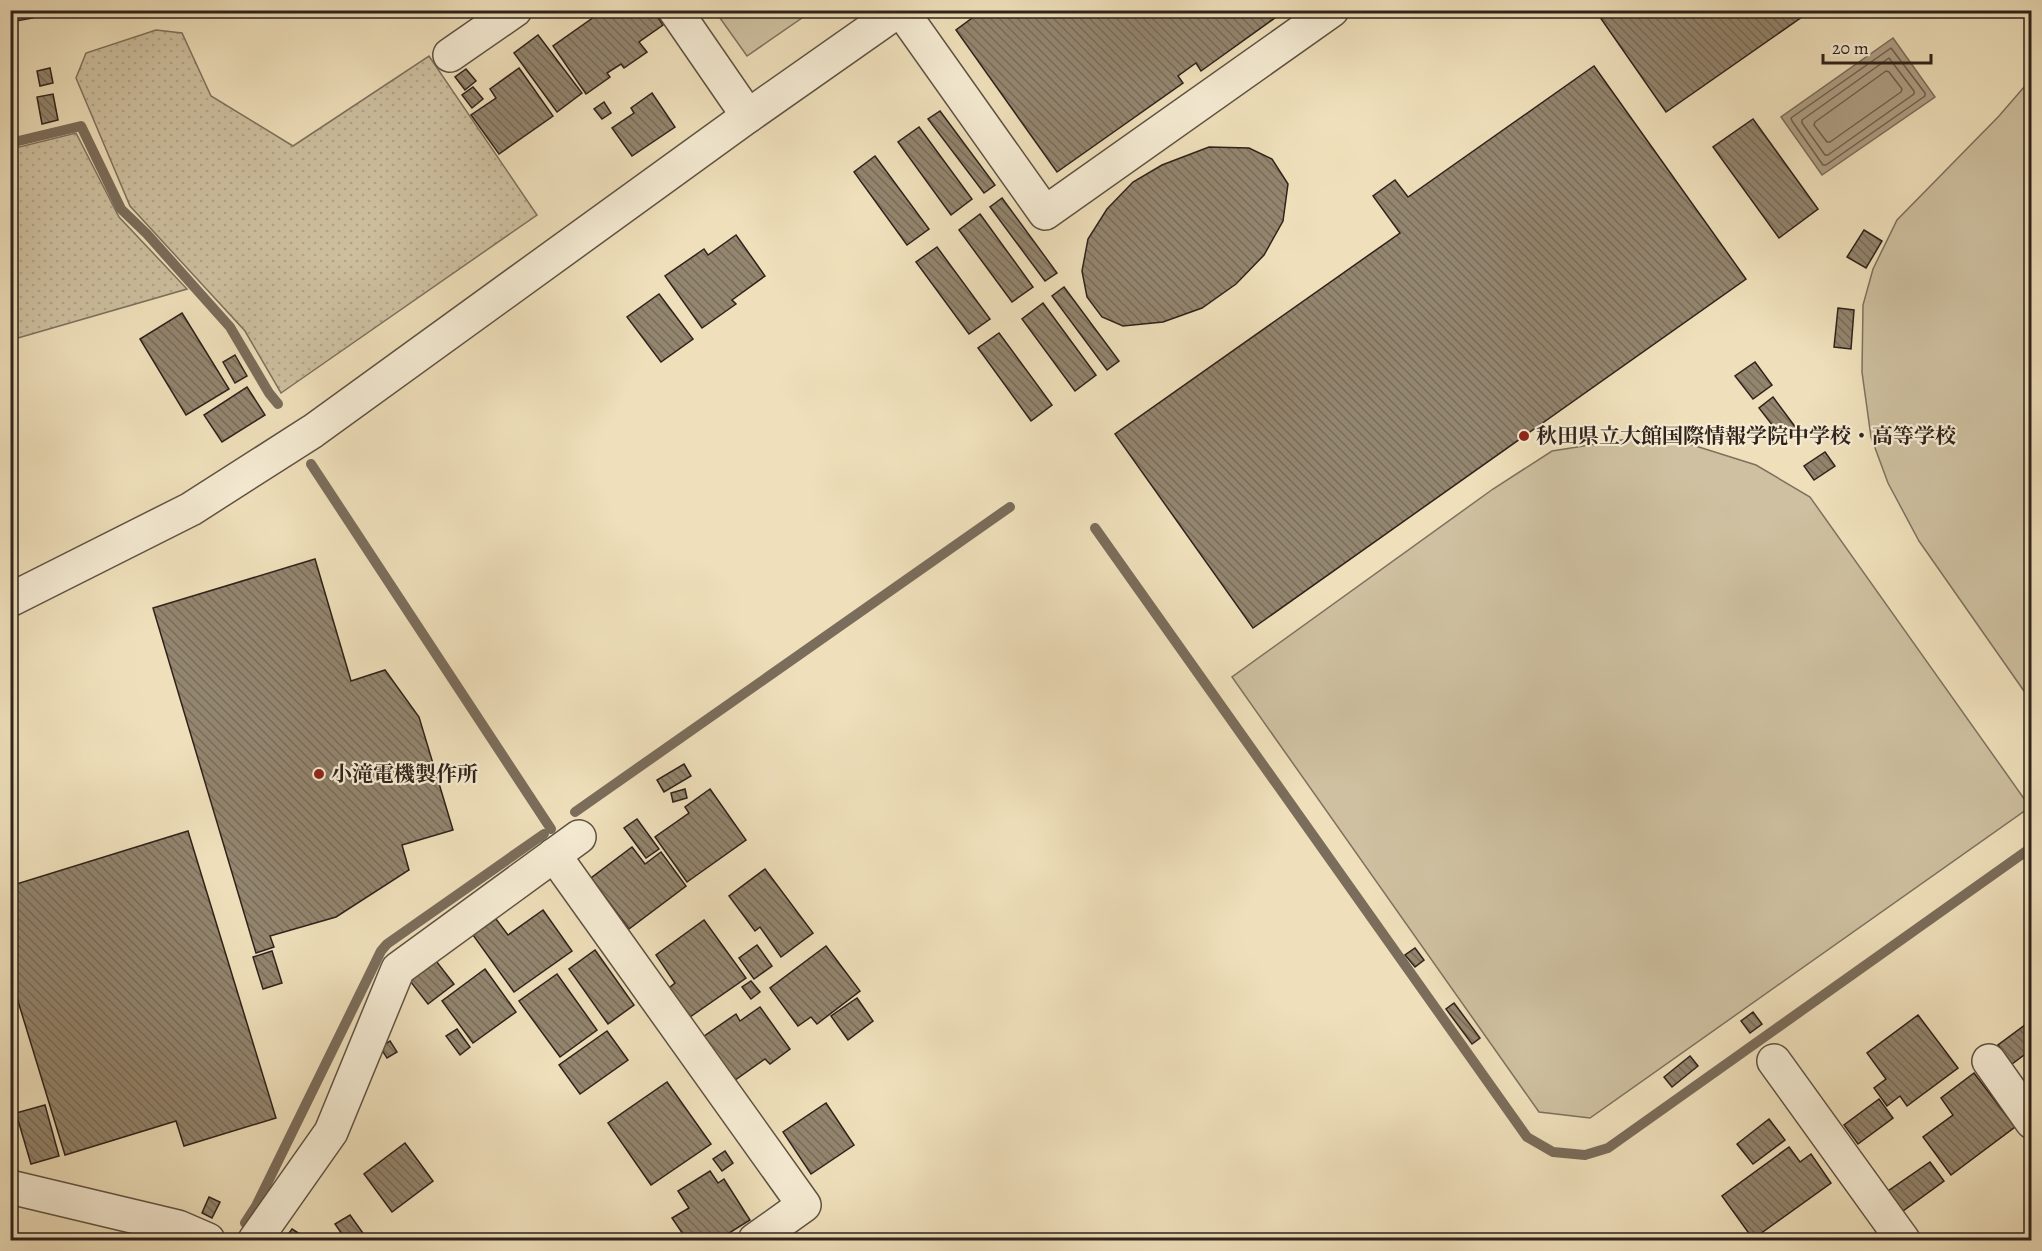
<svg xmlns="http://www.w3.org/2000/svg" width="2042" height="1251" font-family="Alegreya,'Noto Serif JP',serif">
<defs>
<pattern id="grass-dots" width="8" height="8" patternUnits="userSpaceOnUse" patternTransform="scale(1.5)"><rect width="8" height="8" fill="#cec0a0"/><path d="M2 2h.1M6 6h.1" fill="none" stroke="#b1a589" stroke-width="1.8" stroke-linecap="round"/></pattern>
<pattern id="building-back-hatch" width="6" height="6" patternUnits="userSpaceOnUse" patternTransform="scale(1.5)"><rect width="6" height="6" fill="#93856e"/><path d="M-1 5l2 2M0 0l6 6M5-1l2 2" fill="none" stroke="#786c5a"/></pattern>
</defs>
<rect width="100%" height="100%" fill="#efe0bb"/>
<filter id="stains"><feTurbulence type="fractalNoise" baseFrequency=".00333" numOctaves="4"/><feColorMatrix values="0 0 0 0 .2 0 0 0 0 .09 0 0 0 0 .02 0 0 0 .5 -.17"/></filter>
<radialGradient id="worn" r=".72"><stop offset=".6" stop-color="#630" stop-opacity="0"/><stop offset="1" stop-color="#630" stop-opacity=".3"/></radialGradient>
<!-- grass -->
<g fill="url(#grass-dots)" stroke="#7e715e" stroke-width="1.5">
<polygon points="156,30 182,33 211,96 293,146 429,56 537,215 281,393 245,331 130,206 76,78 86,53"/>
<polygon points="76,133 119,217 187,289 11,340 11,149"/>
</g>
<!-- park -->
<g fill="#cec0a0" stroke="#7e715e" stroke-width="1.5">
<polygon points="715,11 812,11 747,56"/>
<polygon points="2031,79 2031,701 1919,541 1888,483 1871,437 1862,372 1863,305 1873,269 1897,220 1999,116"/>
<polygon points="1628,439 1683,442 1756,465 1810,497 2030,807 1590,1118 1539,1112 1232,677 1493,489 1552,451"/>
</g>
<!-- water -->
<polygon fill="#ae9f85" stroke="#7b6d5b" stroke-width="1.5" points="1893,38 1935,97 1822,175 1781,117"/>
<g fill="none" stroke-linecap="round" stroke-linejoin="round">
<!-- shore -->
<g stroke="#6e6050" stroke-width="1.5">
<polygon points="1891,48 1925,93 1925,96 1826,165 1823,165 1792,121 1791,118"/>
<polygon points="1889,58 1914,91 1914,94 1828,155 1825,155 1802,123 1802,120"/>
<polygon points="1886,71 1889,72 1902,89 1901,92 1830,142 1827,142 1814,125 1815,122"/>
</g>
<!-- stream -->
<g stroke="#7b6d5b" stroke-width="10">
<polyline points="10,143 81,126 121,209 147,234 230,327 269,393 278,404"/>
<polyline points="311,464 551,829"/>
<polyline points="1095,528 1527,1137 1553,1152 1585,1155 1608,1148 2032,847"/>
<polyline points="575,812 1010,507"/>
<polyline points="245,1223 256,1206 381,951 387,944 544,834"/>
</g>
</g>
<!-- building -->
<g fill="url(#building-back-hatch)" stroke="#2f221b" stroke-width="1.5">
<polygon points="10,10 32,10 33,18 10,22"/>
<polygon points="604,10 653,10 663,25 639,42 647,52 624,68 621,64 607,73 610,77 586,94 553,46"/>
<polygon points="983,10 1022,10 1024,14 1029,10 1286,10 1201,71 1196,63 1178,76 1183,83 1057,172 956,30"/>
<polygon points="1595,10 1812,10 1666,112"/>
<polygon points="538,35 582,93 557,112 514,53"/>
<polygon points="1594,66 1746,279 1253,628 1115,434 1400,233 1373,196 1395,180 1408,197"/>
<polygon points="50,68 53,83 40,86 37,71"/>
<polygon points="519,68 553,116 499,154 471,115 496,98 490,89"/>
<polygon points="466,69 476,81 465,90 455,77"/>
<polygon points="473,87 483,99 472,108 462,95"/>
<polygon points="652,93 675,127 632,156 612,128 634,113 631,108"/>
<polygon points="53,94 58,120 42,124 37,97"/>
<polygon points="604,102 611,113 602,119 594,109"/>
<polygon points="940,111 995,185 984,193 928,119"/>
<polygon points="1753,119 1818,209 1779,238 1713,147"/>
<polygon points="919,127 972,199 951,215 898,142"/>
<polygon points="1209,147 1249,148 1272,159 1288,184 1283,221 1264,255 1236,284 1202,308 1163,322 1123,326 1102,317 1087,297 1082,271 1088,239 1107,209 1133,182 1162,165"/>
<polygon points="875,156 929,229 907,245 854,172"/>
<polygon points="1002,198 1057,273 1045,281 990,207"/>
<polygon points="980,214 1033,287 1012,302 959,230"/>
<polygon points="1864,230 1882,241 1866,268 1847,257"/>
<polygon points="736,235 765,276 732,300 736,304 702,328 665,276 704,249 708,255"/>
<polygon points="937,247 990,319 969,334 916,262"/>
<polygon points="1064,287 1119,361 1107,370 1052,296"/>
<polygon points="659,294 693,339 661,362 627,317"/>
<polygon points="1043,303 1096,375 1075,391 1022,319"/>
<polygon points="1838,308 1854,310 1851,349 1834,347"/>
<polygon points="182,313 229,389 186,415 140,339"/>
<polygon points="999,333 1052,405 1031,421 978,348"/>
<polygon points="235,355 247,376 235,383 223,362"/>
<polygon points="1755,362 1772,385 1753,399 1735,376"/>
<polygon points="247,387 265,415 222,442 204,415"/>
<polygon points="1773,397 1796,428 1783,439 1759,408"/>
<polygon points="1825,452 1835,466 1814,480 1804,466"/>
<polygon points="315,559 351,681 385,670 419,717 453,830 402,845 409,870 336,917 270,936 274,947 256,953 153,608"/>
<polygon points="684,764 691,776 664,792 657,780"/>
<polygon points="685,789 687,798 673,802 671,793"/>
<polygon points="710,789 746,840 687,882 655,837 689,813 685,807"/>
<polygon points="637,819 659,849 646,858 624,828"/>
<polygon points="188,831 276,1118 184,1146 176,1121 65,1155 10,975 10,886"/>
<polygon points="632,847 645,864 661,852 686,886 629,929 591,878"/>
<polygon points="765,869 813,933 781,957 760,927 755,931 729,896"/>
<polygon points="543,910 572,951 514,992 473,935 496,919 508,935"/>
<polygon points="704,920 746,978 690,1017 669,988 675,983 656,955"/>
<polygon points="757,945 772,966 754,979 739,958"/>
<polygon points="826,946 860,991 817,1024 811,1017 798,1026 770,988"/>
<polygon points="1415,948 1424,960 1415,967 1405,955"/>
<polygon points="595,950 634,1005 608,1024 569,969"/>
<polygon points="272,951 282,983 263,989 253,957"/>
<polygon points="436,961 454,984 428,1004 410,981"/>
<polygon points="485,969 516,1012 473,1043 442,1001"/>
<polygon points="557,974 597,1030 560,1057 519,1001"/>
<polygon points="751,981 760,992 751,999 742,987"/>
<polygon points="857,998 873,1021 848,1040 831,1016"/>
<polygon points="1454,1003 1480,1038 1472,1044 1446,1009"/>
<polygon points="760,1007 790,1049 770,1064 765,1059 731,1083 700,1039 736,1014 740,1021"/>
<polygon points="1753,1012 1762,1024 1750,1033 1741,1021"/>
<polygon points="1918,1015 1958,1068 1907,1106 1900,1096 1887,1106 1874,1088 1886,1079 1867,1053"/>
<polygon points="2029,1022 2032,1025 2032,1049 2012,1064 1998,1045"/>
<polygon points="457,1029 470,1047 460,1055 446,1036"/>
<polygon points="607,1031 628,1060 580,1094 559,1065"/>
<polygon points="390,1041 397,1052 387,1058 380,1047"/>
<polygon points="1690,1056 1698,1066 1672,1087 1664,1077"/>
<polygon points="1974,1073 2015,1127 1951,1175 1923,1137 1953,1115 1941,1098"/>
<polygon points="667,1082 711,1144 651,1185 608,1123"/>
<polygon points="1879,1099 1893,1118 1858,1144 1844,1125"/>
<polygon points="826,1103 854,1145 811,1174 783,1132"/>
<polygon points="45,1105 59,1156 31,1164 16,1113"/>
<polygon points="10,1109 13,1109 17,1133 10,1134"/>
<polygon points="1769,1119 1785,1140 1753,1164 1737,1144"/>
<polygon points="405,1143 433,1181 392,1212 364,1174"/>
<polygon points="1789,1147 1800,1162 1811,1154 1831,1183 1753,1239 1722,1196"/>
<polygon points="725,1151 733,1163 722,1171 713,1159"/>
<polygon points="1930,1162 1944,1181 1903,1211 1888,1191"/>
<polygon points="710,1171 718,1183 724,1179 750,1220 718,1240 687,1240 672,1218 689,1208 678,1191"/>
<polygon points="209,1197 220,1202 212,1218 202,1213"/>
<polygon points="350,1215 365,1236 357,1240 346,1240 335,1224"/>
<polygon points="292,1229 309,1240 284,1240"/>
<polygon points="142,1234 154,1240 137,1240"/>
</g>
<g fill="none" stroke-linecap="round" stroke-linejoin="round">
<!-- minor casing -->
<g stroke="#5f5243" stroke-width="36">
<g id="minor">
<polyline points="675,10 748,116"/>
<polyline points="901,10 1045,213 1332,10"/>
<polyline points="450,55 515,10"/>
<polyline points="10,600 191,509 313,431 748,116 899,10"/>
<polyline points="554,855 804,1205 755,1240"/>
<polyline points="1774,1061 1903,1240"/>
<polyline points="1989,1061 2032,1122"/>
<polyline points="10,1187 178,1227 208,1240"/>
<polyline points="255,1240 331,1132 398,969 579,837"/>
</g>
</g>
<!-- minor -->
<use href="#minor" stroke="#f5ebd3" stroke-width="33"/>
</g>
<!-- markers -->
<g fill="#8f2418" stroke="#f5ebd3" stroke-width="2">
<circle cx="1524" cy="436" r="6"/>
<circle cx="319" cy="774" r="6"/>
</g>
<g text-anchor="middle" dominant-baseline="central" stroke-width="4.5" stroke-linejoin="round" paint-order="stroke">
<!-- poi labels -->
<g font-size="21" font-weight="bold" fill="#2f221b" stroke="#f5ebd3" text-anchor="start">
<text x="1536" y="436">秋田県立大館国際情報学院中学校・高等学校</text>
<text x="331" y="774">小滝電機製作所</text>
</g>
</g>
<!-- margin -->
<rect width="2042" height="1251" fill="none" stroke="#efe0bb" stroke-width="36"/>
<rect x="12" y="12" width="2018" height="1227" fill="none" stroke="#2f221b" stroke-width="3"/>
<rect x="18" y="18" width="2006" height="1215" fill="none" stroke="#2f221b" stroke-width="1.5"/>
<!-- scale -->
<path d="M1823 54v9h108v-9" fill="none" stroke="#2f221b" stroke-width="3"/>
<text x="1832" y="54" font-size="18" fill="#2f221b" stroke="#f5ebd3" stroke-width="4.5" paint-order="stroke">20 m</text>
<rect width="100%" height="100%" filter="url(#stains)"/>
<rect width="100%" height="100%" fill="url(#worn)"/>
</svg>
